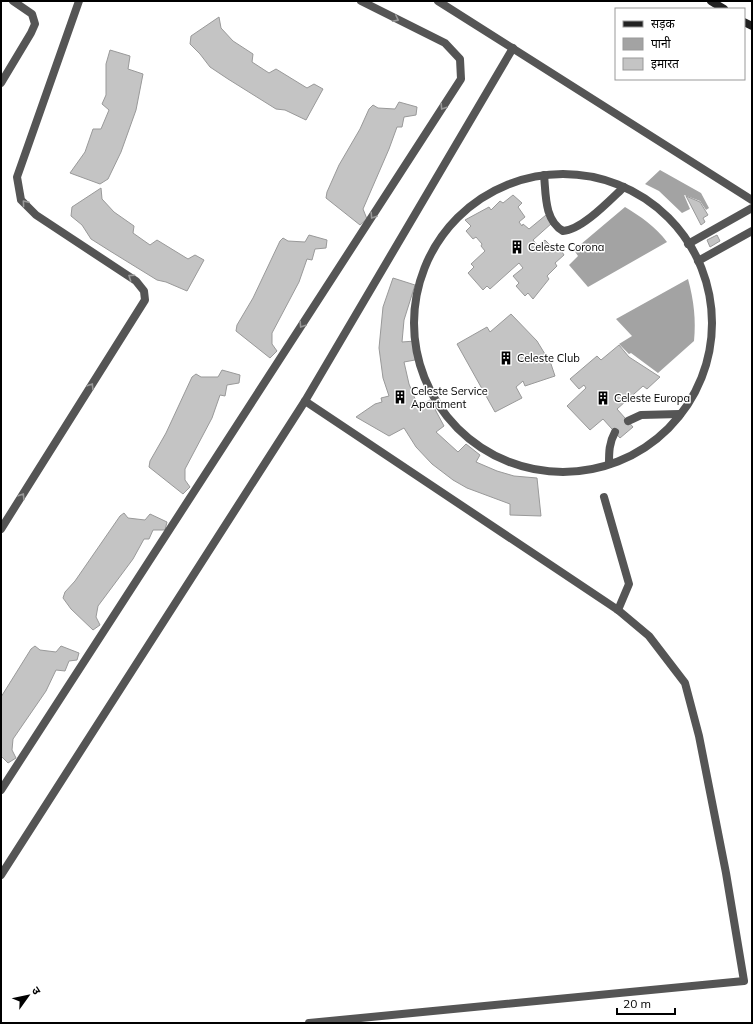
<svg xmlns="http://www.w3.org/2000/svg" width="753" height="1024" font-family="Mulish,'Noto Sans Devanagari',sans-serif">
<rect width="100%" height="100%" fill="#fff"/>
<!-- water -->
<g fill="#a3a3a3">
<polygon points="660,170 701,193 709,208 706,210 700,201 684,195 690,209 682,213 659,191 645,184"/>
<path d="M625,207c15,9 31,20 42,35l-79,45 -19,-22 9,-9 -4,-6z"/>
<path d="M688,279c6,22 8,41 6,62l-36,32 -27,-20 -2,1 -10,-10 13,-8 -16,-17z"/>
</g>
<!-- building -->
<g fill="#c4c4c4" stroke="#999">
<polygon points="219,17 221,28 233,41 253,54 252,62 269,73 276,69 307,88 314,84 323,89 306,120 285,110 276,109 228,79 210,67 200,54 190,44 191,36"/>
<polygon points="110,50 130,56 128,69 143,74 136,110 121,152 108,179 100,184 70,173 85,152 93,129 101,129 109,110 102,104 106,95 106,64"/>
<polygon points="399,102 417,107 416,115 404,117 402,127 397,127 389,149 363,209 367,219 360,225 326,198 327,192 339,165 360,129 369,109 373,105 378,108 395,109"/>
<polygon points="101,188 102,199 114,212 134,226 133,233 150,245 157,240 188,259 195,255 204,260 187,291 166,282 157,280 110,251 91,239 82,225 71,216 72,207"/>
<polygon points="513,195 522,203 518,207 525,217 519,222 522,226 523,224 529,229 546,215 552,223 533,240 538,246 545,240 553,248 557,244 564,255 555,263 557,266 547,276 549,279 533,299 528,293 525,296 516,286 519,283 513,276 523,268 519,263 490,289 487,286 483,290 468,273 474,267 471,264 485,251 481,246 482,244 476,237 473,239 466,231 471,226 465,220 489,207 491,210 500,201 503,203"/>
<polygon points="686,196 700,202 708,215 703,218 705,222 701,225"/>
<polygon points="309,235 327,240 326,248 315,249 312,260 307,259 299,282 272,333 272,344 277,351 270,358 236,331 237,325 253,298 280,241 283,238 288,241 305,242"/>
<polygon points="717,235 720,241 710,247 707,240"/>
<polygon points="393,278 415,285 404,320 402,342 415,341 415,360 404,362 409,384 418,406 430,400 444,426 436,432 458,452 466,444 480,455 476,462 497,471 514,476 537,478 541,516 510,515 510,504 467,488 453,480 432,464 416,447 404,428 389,436 356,417 375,404 382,402 381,398 389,396 383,378 379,348 383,307"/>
<polygon points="511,314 537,341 551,364 555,376 525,386 523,381 516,387 522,398 495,412 457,344 487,327 490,332"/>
<polygon points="619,345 629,357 660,377 647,389 643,386 617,409 633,427 620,438 603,419 590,430 567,406 586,388 584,385 579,389 570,379 597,356 601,360"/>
<polygon points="222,370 240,375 239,383 227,385 225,396 220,395 212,418 185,469 185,480 190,487 183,494 149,467 150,461 166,433 192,377 196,374 201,377 218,377"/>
<polygon points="124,513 128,518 145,520 150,514 167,522 165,530 153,530 149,539 144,539 133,559 98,606 96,617 100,625 93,630 71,609 63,598 65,592 75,581 120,516"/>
<polygon points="35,646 40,650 56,652 61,646 79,653 77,660 69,661 65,671 56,670 46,691 13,739 12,750 16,758 8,763 1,756 1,697 31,649"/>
</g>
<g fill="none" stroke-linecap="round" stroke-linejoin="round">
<!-- lane -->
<g stroke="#555" stroke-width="8">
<circle cx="563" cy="323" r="149"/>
<path d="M544,175c2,19 0,45 19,56 19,-1 47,-31 61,-44"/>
<polyline points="688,244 752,208"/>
<polyline points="698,261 752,231"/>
<polyline points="628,421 641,415 680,414"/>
<path d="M609,464c0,-12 0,-21 6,-32"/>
<polyline points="604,497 629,584 618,610"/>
</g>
<!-- street -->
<g stroke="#555" stroke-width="8">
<polyline points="438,1 752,200"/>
<polyline points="1,83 31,33 35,24 32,14 13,1"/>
<polyline points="305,401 618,610 649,636 685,683 699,736 726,873 744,981 309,1023"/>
<polyline points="1,529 145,300 144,291 136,281 36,215 21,200 17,177 79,1"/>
<polyline points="1,790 461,79 460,59 445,43 361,1"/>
<polyline points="1,875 305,401 513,48"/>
</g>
<!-- secondary -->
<g stroke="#222" stroke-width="8">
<polyline points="711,1 724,9"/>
<polyline points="744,22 752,26"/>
</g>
</g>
<!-- one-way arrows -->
<defs><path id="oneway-chevron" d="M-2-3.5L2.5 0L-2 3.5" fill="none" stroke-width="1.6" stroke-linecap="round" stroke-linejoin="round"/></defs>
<g stroke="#999">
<use href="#oneway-chevron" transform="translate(396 19) rotate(27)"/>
<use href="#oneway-chevron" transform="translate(443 107) rotate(123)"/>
<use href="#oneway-chevron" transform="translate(25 203) rotate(-130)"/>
<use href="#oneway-chevron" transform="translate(373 216) rotate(123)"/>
<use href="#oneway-chevron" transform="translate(131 277) rotate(-146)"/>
<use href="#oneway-chevron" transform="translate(302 325) rotate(123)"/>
<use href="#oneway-chevron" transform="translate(91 386) rotate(-58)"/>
<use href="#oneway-chevron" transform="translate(22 496) rotate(-58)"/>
</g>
<!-- icons -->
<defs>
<g id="building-bare" transform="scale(1.08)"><path d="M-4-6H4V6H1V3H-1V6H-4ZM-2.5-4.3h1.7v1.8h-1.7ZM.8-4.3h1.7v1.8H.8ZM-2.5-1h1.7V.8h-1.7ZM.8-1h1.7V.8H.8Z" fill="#000" stroke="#fff" stroke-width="2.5" paint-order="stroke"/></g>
</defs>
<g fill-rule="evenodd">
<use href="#building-bare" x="517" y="247"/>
<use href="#building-bare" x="506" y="358"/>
<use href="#building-bare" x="400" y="397"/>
<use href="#building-bare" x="603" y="398"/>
</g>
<g text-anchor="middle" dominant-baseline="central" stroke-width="3" stroke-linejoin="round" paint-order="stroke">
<!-- poi labels -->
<g font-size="11" fill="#000" stroke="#fff" text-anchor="start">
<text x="528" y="247">Celeste Corona</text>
<text x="517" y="358">Celeste Club</text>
<text x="411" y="391">Celeste Service<tspan x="411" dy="13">Apartment</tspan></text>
<text x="614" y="398">Celeste Europa</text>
</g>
</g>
<!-- border -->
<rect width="753" height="1024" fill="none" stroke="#000000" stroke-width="4"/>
<!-- legend -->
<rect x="615" y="8" width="130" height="72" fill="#ffffff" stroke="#999999"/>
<rect x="623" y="21" width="20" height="6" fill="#222222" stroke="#999999"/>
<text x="651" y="28" font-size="12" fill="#000000">सड़क</text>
<rect x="623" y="38" width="20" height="12" fill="#a3a3a3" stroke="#999999"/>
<text x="651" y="48" font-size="12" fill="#000000">पानी</text>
<rect x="623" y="58" width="20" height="12" fill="#c4c4c4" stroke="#999999"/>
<text x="651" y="68" font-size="12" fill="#000000">इमारत</text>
<!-- north arrow -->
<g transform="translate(28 996) rotate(57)" stroke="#ffffff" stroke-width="3" paint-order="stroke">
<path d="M0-3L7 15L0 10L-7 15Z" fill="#000000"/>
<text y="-6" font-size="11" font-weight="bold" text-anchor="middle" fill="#000000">उ</text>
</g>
<!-- scale -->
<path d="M617 1008v6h58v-6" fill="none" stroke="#000000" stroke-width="2"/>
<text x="623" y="1008" font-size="12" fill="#000000" stroke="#ffffff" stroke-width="3" paint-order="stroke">20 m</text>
</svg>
